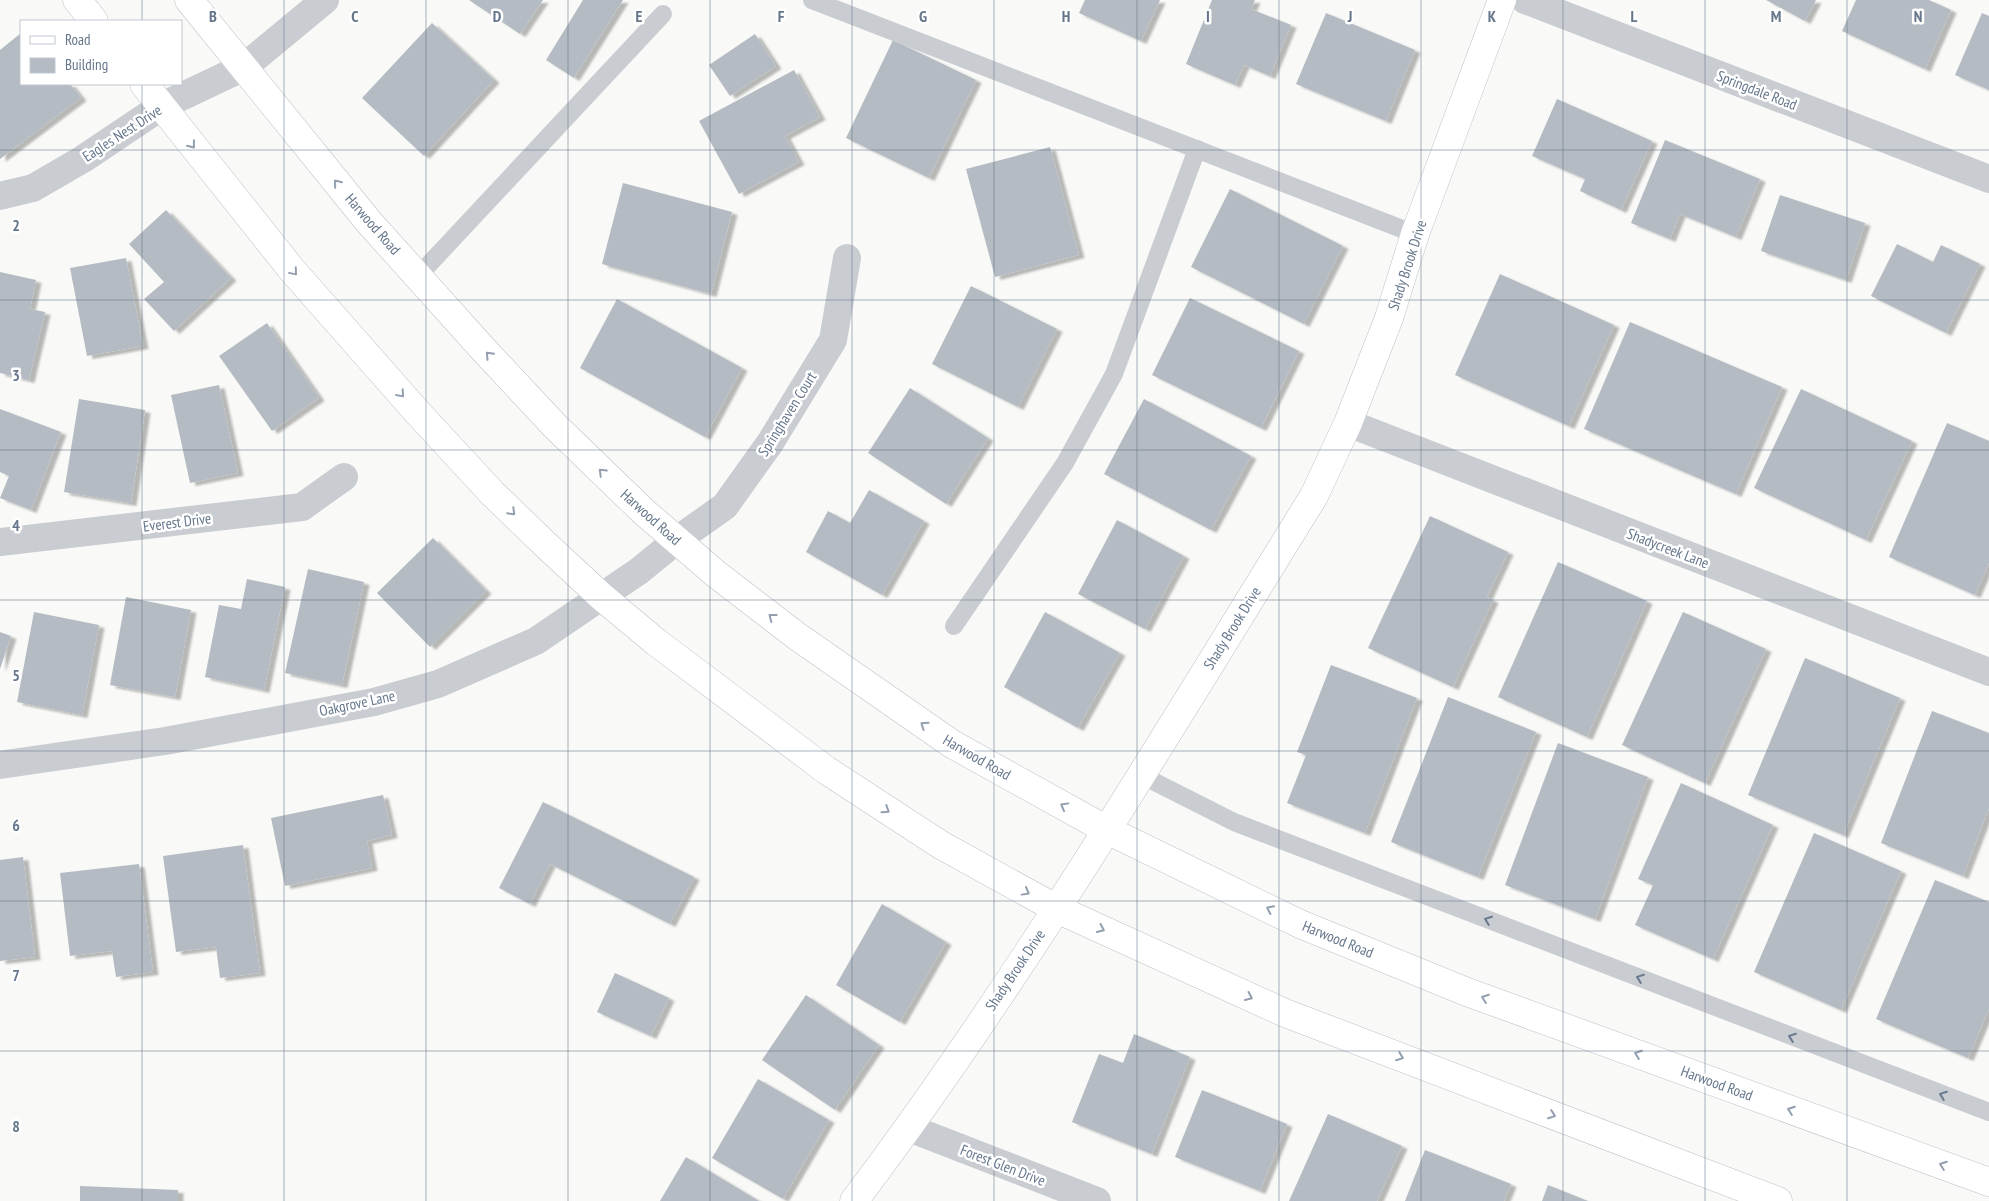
<svg xmlns="http://www.w3.org/2000/svg" width="1989" height="1201" font-family="'PT Sans Narrow',sans-serif">
<defs>
<filter id="shadow"><feDropShadow dx="5.5" dy="3" stdDeviation="1" flood-color="#0004"/></filter>
</defs>
<rect width="100%" height="100%" fill="#f9f9f7"/>
<!-- building -->
<g fill="#b4bbc2" filter="url(#shadow)">
<polygon points="469,0 543,0 520,34"/>
<polygon points="583,0 623,0 574,78 546,60"/>
<polygon points="1085,0 1160,0 1141,41 1079,13"/>
<polygon points="1212,0 1255,0 1251,9 1291,25 1270,76 1244,65 1235,85 1186,64"/>
<polygon points="1766,0 1816,0 1805,21"/>
<polygon points="1856,0 1929,0 1951,10 1925,69 1842,31"/>
<polygon points="1326,13 1415,50 1386,121 1296,84"/>
<polygon points="1982,13 1989,16 1989,90 1955,75"/>
<polygon points="432,23 494,80 424,156 362,98"/>
<polygon points="21,33 21,84 70,84 81,98 0,159 0,50"/>
<polygon points="755,34 776,66 730,96 709,65"/>
<polygon points="893,40 976,80 929,178 846,138"/>
<polygon points="794,70 820,117 785,136 799,162 739,194 699,121"/>
<polygon points="1557,99 1652,141 1621,210 1580,191 1585,179 1532,156"/>
<polygon points="1665,140 1760,179 1736,237 1680,214 1670,239 1631,223"/>
<polygon points="1050,147 1079,255 995,277 966,169"/>
<polygon points="623,183 732,212 711,294 602,264"/>
<polygon points="1230,189 1343,246 1304,324 1191,267"/>
<polygon points="1780,195 1865,223 1846,280 1761,251"/>
<polygon points="166,210 231,278 174,331 144,299 164,282 129,244"/>
<polygon points="1897,244 1933,262 1941,245 1980,264 1946,333 1871,296"/>
<polygon points="126,258 143,346 87,356 70,268"/>
<polygon points="0,272 36,280 30,309 45,312 29,380 0,373"/>
<polygon points="1500,274 1614,325 1569,426 1455,375"/>
<polygon points="971,286 1057,329 1018,407 932,364"/>
<polygon points="1190,298 1299,351 1261,428 1152,375"/>
<polygon points="617,299 742,368 705,437 580,368"/>
<polygon points="1630,322 1782,387 1736,494 1584,429"/>
<polygon points="267,323 319,398 272,431 219,356"/>
<polygon points="219,385 238,473 190,483 171,395"/>
<polygon points="910,388 988,438 946,504 868,453"/>
<polygon points="1801,389 1912,441 1866,540 1754,488"/>
<polygon points="79,399 145,410 131,503 64,492"/>
<polygon points="1144,399 1251,456 1211,530 1104,474"/>
<polygon points="0,409 61,432 31,510 0,498 9,476 0,472"/>
<polygon points="1947,423 1989,441 1989,563 1975,595 1889,557"/>
<polygon points="869,490 924,521 882,595 806,552 828,511 850,523"/>
<polygon points="1430,516 1508,552 1487,597 1493,600 1453,687 1368,648"/>
<polygon points="1117,520 1184,556 1145,629 1078,594"/>
<polygon points="433,538 486,591 430,647 377,593"/>
<polygon points="1558,562 1647,601 1587,737 1498,697"/>
<polygon points="308,569 364,582 342,685 285,673"/>
<polygon points="247,579 285,587 264,690 205,677 219,605 241,609"/>
<polygon points="126,597 191,610 175,697 110,685"/>
<polygon points="34,612 99,625 82,715 17,702"/>
<polygon points="1045,612 1120,653 1078,728 1004,687"/>
<polygon points="1683,612 1766,649 1705,783 1622,745"/>
<polygon points="0,632 11,636 0,669"/>
<polygon points="1805,658 1900,698 1843,835 1748,795"/>
<polygon points="1331,665 1417,698 1365,833 1287,803 1306,755 1297,752"/>
<polygon points="1448,697 1536,732 1478,877 1391,842"/>
<polygon points="1932,711 1989,733 1989,808 1963,876 1881,843"/>
<polygon points="1558,743 1648,777 1595,919 1505,885"/>
<polygon points="1681,783 1773,825 1713,959 1635,925 1653,885 1638,879"/>
<polygon points="383,795 392,835 367,841 372,868 285,886 271,818"/>
<polygon points="543,802 694,877 670,924 550,864 530,904 499,888"/>
<polygon points="1814,833 1901,871 1841,1010 1754,972"/>
<polygon points="243,845 260,973 220,978 216,947 176,952 163,856"/>
<polygon points="23,857 35,957 0,961 0,860"/>
<polygon points="139,864 153,972 116,977 112,951 70,956 60,873"/>
<polygon points="1935,880 1989,902 1989,1009 1968,1058 1876,1019"/>
<polygon points="882,904 946,942 900,1022 836,985"/>
<polygon points="615,973 669,998 651,1036 597,1012"/>
<polygon points="806,995 879,1045 835,1110 762,1060"/>
<polygon points="1134,1034 1190,1057 1152,1154 1072,1122 1099,1054 1123,1063"/>
<polygon points="758,1079 829,1120 783,1199 712,1158"/>
<polygon points="1202,1090 1287,1124 1260,1191 1175,1157"/>
<polygon points="1328,1114 1402,1146 1377,1201 1289,1201"/>
<polygon points="1425,1150 1511,1184 1504,1201 1405,1201"/>
<polygon points="686,1157 759,1201 660,1201"/>
<polygon points="1548,1185 1588,1201 1542,1201"/>
<polygon points="80,1186 178,1190 178,1201 80,1201"/>
</g>
<g fill="none" stroke-linecap="round" stroke-linejoin="round">
<!-- secondary casing -->
<g stroke="#bdc1c7" stroke-width="29">
<g id="secondary">
<polyline points="77,0 94,21"/>
<polyline points="189,0 368,221 483,349 555,426 644,512 716,574 798,637 952,744 1107,830 1300,924 1467,992 1989,1182"/>
<polyline points="144,84 292,270 418,413 493,494 547,546 602,597 656,642 826,770 941,845 1057,909 1285,1013 1778,1201"/>
<path d="M854,1201c169,-224 312,-467 460,-705l34,-73 41,-105 26,-84 87,-234"/>
</g>
</g>
<!-- lane -->
<g stroke="#c9ccd1" stroke-width="18">
<polyline points="812,0 1415,234"/>
<polyline points="418,276 663,14"/>
<polyline points="954,626 1065,463 1114,374 1197,149"/>
<polyline points="1141,775 1234,822 1989,1112"/>
</g>
<!-- street -->
<g stroke="#c9ccd1" stroke-width="28">
<polyline points="1525,0 1989,179"/>
<polyline points="0,196 33,188 83,159 162,106 244,67 325,0"/>
<polyline points="1348,423 1989,672"/>
<polyline points="0,542 302,507 344,477"/>
<polyline points="0,765 165,741 374,702 438,684 536,641 639,571 677,540 725,506 770,443 833,340 847,258"/>
<polyline points="909,1128 1097,1201"/>
</g>
<!-- secondary -->
<use href="#secondary" stroke="#fff" stroke-width="28"/>
</g>
<!-- one-way arrows -->
<defs><path id="oneway-chevron" d="M-2-3.5L2.5 0L-2 3.5" fill="none" stroke-width="1.6" stroke-linecap="round" stroke-linejoin="round" transform="scale(1.25)"/></defs>
<g stroke="#939fae">
<use href="#oneway-chevron" transform="translate(192 145) rotate(52)"/>
<use href="#oneway-chevron" transform="translate(337 183) rotate(-129)"/>
<use href="#oneway-chevron" transform="translate(294 272) rotate(50)"/>
<use href="#oneway-chevron" transform="translate(489 355) rotate(-133)"/>
<use href="#oneway-chevron" transform="translate(401 394) rotate(49)"/>
<use href="#oneway-chevron" transform="translate(602 472) rotate(-136)"/>
<use href="#oneway-chevron" transform="translate(512 512) rotate(45)"/>
<use href="#oneway-chevron" transform="translate(772 617) rotate(-142)"/>
<use href="#oneway-chevron" transform="translate(924 725) rotate(-145)"/>
<use href="#oneway-chevron" transform="translate(1064 806) rotate(-151)"/>
<use href="#oneway-chevron" transform="translate(886 810) rotate(33)"/>
<use href="#oneway-chevron" transform="translate(1026 892) rotate(29)"/>
<use href="#oneway-chevron" transform="translate(1270 909) rotate(-154)"/>
<use href="#oneway-chevron" transform="translate(1101 929) rotate(25)"/>
<use href="#oneway-chevron" transform="translate(1249 997) rotate(25)"/>
<use href="#oneway-chevron" transform="translate(1485 998) rotate(-160)"/>
<use href="#oneway-chevron" transform="translate(1638 1054) rotate(-160)"/>
<use href="#oneway-chevron" transform="translate(1400 1057) rotate(21)"/>
<use href="#oneway-chevron" transform="translate(1791 1110) rotate(-160)"/>
<use href="#oneway-chevron" transform="translate(1552 1115) rotate(21)"/>
<use href="#oneway-chevron" transform="translate(1943 1165) rotate(-160)"/>
</g>
<g stroke="#6a7a8e">
<use href="#oneway-chevron" transform="translate(1488 920) rotate(-159)"/>
<use href="#oneway-chevron" transform="translate(1640 978) rotate(-159)"/>
<use href="#oneway-chevron" transform="translate(1792 1037) rotate(-159)"/>
<use href="#oneway-chevron" transform="translate(1943 1095) rotate(-159)"/>
</g>
<!-- grid -->
<path fill="none" stroke="#65768b" stroke-width="1" stroke-opacity="0.55" d="M142,0v21M284,0v1201M426,0v1201M568,0v1201M710,0v1201M852,0v1201M994,0v1201M1137,0v1201M1279,0v1201M1421,0v1201M1563,0v1201M1705,0v1201M1847,0v1201M142,84v1117M0,150h1989M0,300h1989M0,450h1989M0,600h1989M0,751h1989M0,901h1989M0,1051h1989"/>
<g text-anchor="middle" dominant-baseline="central" stroke-width="5" stroke-linejoin="round" paint-order="stroke">
<!-- street labels -->
<g font-size="15" fill="#65768b" stroke="#fff">
<text transform="translate(1757 90) rotate(21)">Springdale Road</text>
<text transform="translate(122 133) rotate(-33)">Eagles Nest Drive</text>
<text transform="translate(373 224) rotate(49)">Harwood Road</text>
<text transform="translate(1407 265) rotate(-72)">Shady Brook Drive</text>
<text transform="translate(787 414) rotate(-58)">Springhaven Court</text>
<text transform="translate(651 517) rotate(42)">Harwood Road</text>
<text transform="translate(177 522) rotate(-7)">Everest Drive</text>
<text transform="translate(1668 548) rotate(21)">Shadycreek Lane</text>
<text transform="translate(1232 628) rotate(-58)">Shady Brook Drive</text>
<text transform="translate(357 703) rotate(-12)">Oakgrove Lane</text>
<text transform="translate(977 757) rotate(30)">Harwood Road</text>
<text transform="translate(1338 939) rotate(22)">Harwood Road</text>
<text transform="translate(1015 970) rotate(-56)">Shady Brook Drive</text>
<text transform="translate(1717 1083) rotate(20)">Harwood Road</text>
<text transform="translate(1003 1165) rotate(21)">Forest Glen Drive</text>
</g>
</g>
<g font-size="16" text-anchor="middle" font-weight="bold" fill="#65768b" stroke="#fff" stroke-width="5" stroke-linejoin="round" paint-order="stroke">
<text x="213" y="22">B</text>
<text x="355" y="22">C</text>
<text x="497" y="22">D</text>
<text x="639" y="22">E</text>
<text x="781" y="22">F</text>
<text x="923" y="22">G</text>
<text x="1066" y="22">H</text>
<text x="1208" y="22">I</text>
<text x="1350" y="22">J</text>
<text x="1492" y="22">K</text>
<text x="1634" y="22">L</text>
<text x="1776" y="22">M</text>
<text x="1918" y="22">N</text>
<text x="16" y="231">2</text>
<text x="16" y="381">3</text>
<text x="16" y="531">4</text>
<text x="16" y="681">5</text>
<text x="16" y="831">6</text>
<text x="16" y="981">7</text>
<text x="16" y="1132">8</text>
</g>
<!-- legend -->
<rect x="20" y="20" width="162" height="65" fill="#ffffff" stroke="#c1c8d1"/>
<rect x="30" y="36" width="25" height="8" fill="#ffffff" stroke="#c1c8d1"/>
<text x="65" y="45" font-size="15" fill="#65768b">Road</text>
<rect x="30" y="58" width="25" height="15" fill="#b4bbc2" stroke="#c1c8d1"/>
<text x="65" y="70" font-size="15" fill="#65768b">Building</text>
</svg>
